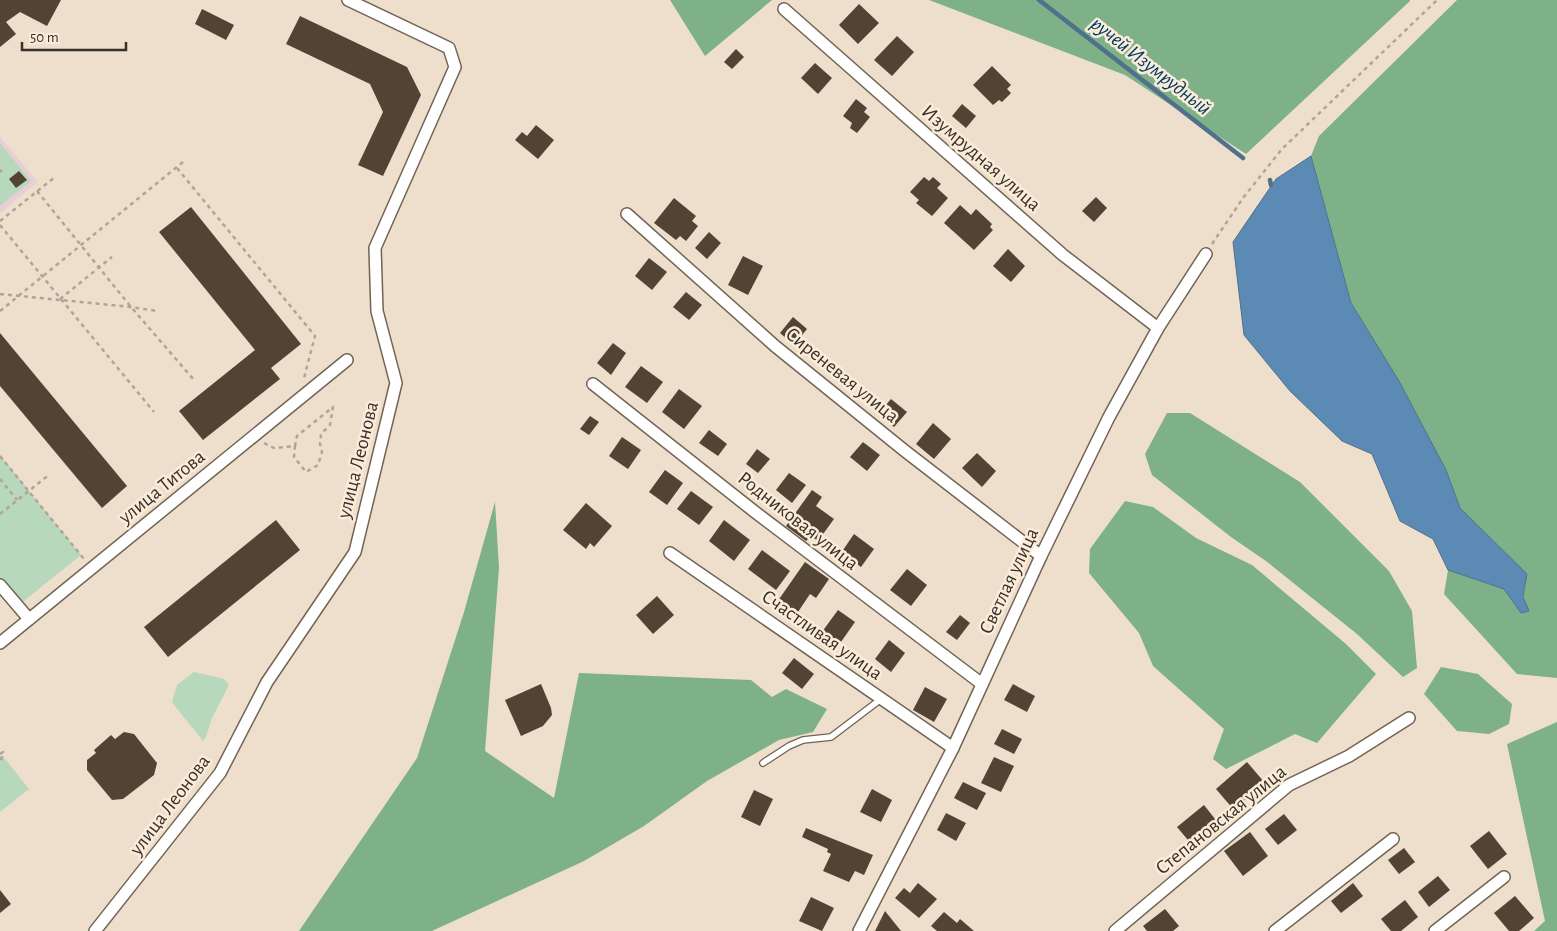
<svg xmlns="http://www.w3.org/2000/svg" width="1557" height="931" font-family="'Alegreya Sans',sans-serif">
<rect width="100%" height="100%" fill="#eedecc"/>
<!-- education -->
<polygon fill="#e8cfd7" points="0,137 38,182 0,213"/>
<!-- green -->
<g fill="#b7d8bc">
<polygon points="0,143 31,181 0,206"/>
<polygon points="0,455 81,555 20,604 0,584"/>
<polygon points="194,672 224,679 229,685 212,718 206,737 203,741 172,702 177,685"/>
<polygon points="2,755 29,789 0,812 0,757"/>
</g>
<!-- forest -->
<g fill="#7eb187">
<polygon points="670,0 772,0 705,56"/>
<polygon points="929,0 1410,0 1410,1 1246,154 1125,75"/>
<polygon points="1457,0 1557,0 1557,678 1517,674 1444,594 1448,570 1504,589 1521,613 1527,574 1460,508 1446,470 1399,381 1351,303 1311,156 1319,136"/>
<polygon points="1167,413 1190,413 1300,482 1389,571 1412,611 1417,668 1403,677 1357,634 1266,561 1231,537 1152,475 1145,454"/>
<polygon points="1125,501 1153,507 1196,538 1252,565 1346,644 1376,674 1317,743 1295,734 1226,769 1213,759 1224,729 1153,666 1139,633 1089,573 1090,549"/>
<polygon points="495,502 499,568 485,751 554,798 579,673 751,680 772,697 786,689 827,709 813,732 779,740 707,781 644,826 584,861 432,931 299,931 417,758 464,612"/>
<polygon points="1441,667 1478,674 1512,704 1509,724 1489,734 1457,731 1424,694"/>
<polygon points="1557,722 1557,931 1534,931 1545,921 1507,744"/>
</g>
<!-- water -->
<polygon fill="#5b8bb4" stroke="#50708b" points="1311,156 1351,303 1399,381 1446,470 1460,508 1527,574 1523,597 1529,611 1521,613 1504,589 1448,570 1433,539 1400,521 1372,454 1342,441 1290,391 1244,335 1233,242 1276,179"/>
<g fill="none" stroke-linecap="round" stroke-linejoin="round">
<!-- stream -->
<g stroke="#50708b" stroke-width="4.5">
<polyline points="1039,0 1243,158"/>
<polyline points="1270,180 1271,185"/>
</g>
</g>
<!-- building -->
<g fill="#514435">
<polygon points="0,0 61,0 47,26 20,12 6,22 16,34 0,47"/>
<polygon points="859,4 879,23 858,44 839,25"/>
<polygon points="202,9 234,25 226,40 195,24"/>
<polygon points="300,16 407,67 421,95 383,176 358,165 383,112 370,84 286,44"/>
<polygon points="897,36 914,52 892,76 874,60"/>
<polygon points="736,49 744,57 732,69 724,62"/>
<polygon points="815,63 832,78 818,94 801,78"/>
<polygon points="992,66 1011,85 1007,89 1011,93 1002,102 999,100 993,105 973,85"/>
<polygon points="856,99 867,108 864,112 870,117 857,133 850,128 852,123 843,116"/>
<polygon points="962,104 976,116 966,128 952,116"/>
<polygon points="536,125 554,140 538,159 515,140 522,132 527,136"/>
<polygon points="19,171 27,180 16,188 9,179"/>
<polygon points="924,177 929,181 933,177 941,184 937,188 948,198 932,216 916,203 919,200 910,192"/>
<polygon points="1096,197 1107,208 1094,222 1082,211"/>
<polygon points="674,198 696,216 692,221 698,226 686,241 680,236 676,240 654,223"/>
<polygon points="960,205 971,215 976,209 992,224 990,227 993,230 974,250 944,223"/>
<polygon points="191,207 301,344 271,368 280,379 203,440 179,411 255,350 159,232"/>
<polygon points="709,232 721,243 707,259 695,248"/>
<polygon points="1008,249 1025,266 1011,282 993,266"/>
<polygon points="743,256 763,266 748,295 728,285"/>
<polygon points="649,258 667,272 652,290 635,276"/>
<polygon points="686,292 702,305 689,320 673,307"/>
<polygon points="793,317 807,329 794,345 780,333"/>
<polygon points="0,333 127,486 102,508 0,386"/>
<polygon points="613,343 626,353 611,375 597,363"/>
<polygon points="641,366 663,382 647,403 625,387"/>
<polygon points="679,389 702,406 684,429 662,412"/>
<polygon points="891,399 907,412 894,427 878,414"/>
<polygon points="590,416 599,422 589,435 580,429"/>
<polygon points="933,423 951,439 934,459 916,444"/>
<polygon points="709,430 727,444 718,456 699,443"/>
<polygon points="622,437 641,450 628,469 609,456"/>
<polygon points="863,442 880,455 867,471 850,457"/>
<polygon points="757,449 770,459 758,473 746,464"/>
<polygon points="977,453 996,471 982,487 962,468"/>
<polygon points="665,470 683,483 667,505 649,492"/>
<polygon points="789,473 806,485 792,503 776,490"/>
<polygon points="812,490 822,497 816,506 834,519 818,541 811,536 806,541 786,526"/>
<polygon points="691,491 713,507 699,525 677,509"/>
<polygon points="586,503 612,526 594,547 590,543 586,549 563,530"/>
<polygon points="276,520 300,550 168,657 144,627"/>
<polygon points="724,520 750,540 734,561 709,541"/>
<polygon points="854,534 874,549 861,567 841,553"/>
<polygon points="762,550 790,571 776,590 748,569"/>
<polygon points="805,562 829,579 816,598 810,594 796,615 777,602"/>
<polygon points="907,569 927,585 911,606 890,590"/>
<polygon points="657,596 674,615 653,634 636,615"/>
<polygon points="838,610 855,622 836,649 819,636"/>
<polygon points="960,615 970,623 957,640 946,632"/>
<polygon points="889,640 905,653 891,672 875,659"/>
<polygon points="794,658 814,674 802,689 782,673"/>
<polygon points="541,684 551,708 552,715 543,726 521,736 505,700"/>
<polygon points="1013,684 1035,696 1027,712 1004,700"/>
<polygon points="925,687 947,699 934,722 913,710"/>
<polygon points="1002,729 1022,739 1014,754 994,744"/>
<polygon points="124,732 134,734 157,763 154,775 123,799 112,800 87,770 87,760 96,753 94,750 111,735 115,739"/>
<polygon points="994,757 1014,766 1001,792 981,783"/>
<polygon points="1247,762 1265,783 1234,810 1216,789"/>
<polygon points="963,782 986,793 977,810 954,798"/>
<polygon points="872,789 892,800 881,822 860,812"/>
<polygon points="754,790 773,799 760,826 741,817"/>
<polygon points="1204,805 1219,824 1193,846 1177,827"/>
<polygon points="946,813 966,823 956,841 937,830"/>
<polygon points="1284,814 1297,830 1278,845 1265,829"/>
<polygon points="806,828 873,855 864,875 855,871 849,882 823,871 831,854 827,852 828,849 802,837"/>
<polygon points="1489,831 1507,854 1488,869 1470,846"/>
<polygon points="1250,832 1268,856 1243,876 1224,851"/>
<polygon points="1404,848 1415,862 1399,874 1388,860"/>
<polygon points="1438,876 1450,890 1429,907 1418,892"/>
<polygon points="918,883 937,899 919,918 895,898 904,888 910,893"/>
<polygon points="1353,883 1363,896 1341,913 1331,901"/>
<polygon points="0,890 11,904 0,913"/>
<polygon points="1515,896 1534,918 1519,931 1509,931 1494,913"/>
<polygon points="811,897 834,908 822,931 799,921"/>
<polygon points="1405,900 1418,917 1401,931 1391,931 1381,919"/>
<polygon points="1165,909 1179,926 1173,931 1147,931 1143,926"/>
<polygon points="885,911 901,931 875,931"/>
<polygon points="944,912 957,923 960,919 974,931 937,931 931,926"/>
</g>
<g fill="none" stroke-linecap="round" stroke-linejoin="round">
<!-- lane casing -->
<g stroke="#726454" stroke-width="8">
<polyline id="lane" points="763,763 789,746 803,740 831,737 881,699"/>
</g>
<!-- street casing -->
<g stroke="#726454" stroke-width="14">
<g id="street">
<polyline points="784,9 1063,255 1158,328"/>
<polyline points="627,214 775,346 905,451 1041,556"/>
<polyline points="593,384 755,512 982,684"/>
<polyline points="670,553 953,748"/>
<polyline points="0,585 29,619"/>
<polyline points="0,643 347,360"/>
<polyline points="95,931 220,773 267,682 355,552 396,383 377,311 375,248 455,67 449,48 348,0"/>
<polyline points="859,931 953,748 1041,556 1109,417 1158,328 1206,254"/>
<polyline points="1115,931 1289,785 1349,756 1409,718"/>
<polyline points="1275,931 1393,839"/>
<polyline points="1435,931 1504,877"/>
</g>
</g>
<!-- path -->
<g stroke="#b1a496" stroke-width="2.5" stroke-dasharray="4 4" stroke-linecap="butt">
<polyline points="177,168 315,336 304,378"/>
<polyline points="0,172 2,170"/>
<polyline points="37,191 131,307 194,380"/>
<polyline points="0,221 55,177"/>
<polyline points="0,225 154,412"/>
<polyline points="1212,244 1243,198 1282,149 1437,0"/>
<polyline points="0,294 131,307 157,311"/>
<polyline points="60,299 112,257"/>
<polyline points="0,311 183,162"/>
<polyline points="264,443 274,448 295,446 294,457 306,472 318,465 322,452 320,444 321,434 330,425 333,407 297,436 295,446"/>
<polyline points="0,456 84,559"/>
<polyline points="0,479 17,500"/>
<polyline points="0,514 50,474"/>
<polyline points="0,754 3,752 0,764"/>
</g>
<!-- lane -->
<use href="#lane" stroke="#fff" stroke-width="5.5"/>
<!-- street -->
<use href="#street" stroke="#fff" stroke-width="11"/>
</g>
<g text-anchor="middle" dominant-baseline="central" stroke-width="5" stroke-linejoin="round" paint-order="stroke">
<!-- street labels -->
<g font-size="20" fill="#37312a" stroke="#fbebd9">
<text transform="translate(981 158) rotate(41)">Изумрудная улица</text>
<text transform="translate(842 375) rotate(39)">Сиреневая улица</text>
<text transform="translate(358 460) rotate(-76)">улица Леонова</text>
<text transform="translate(162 487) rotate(-39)">улица Титова</text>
<text transform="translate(798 521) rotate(38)">Родниковая улица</text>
<text transform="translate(1009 581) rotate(-65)">Светлая улица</text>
<text transform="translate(822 635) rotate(35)">Счастливая улица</text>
<text transform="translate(170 805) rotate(-53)">улица Леонова</text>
<text transform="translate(1221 820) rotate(-39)">Степановская улица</text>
</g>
<!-- water labels -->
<g font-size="21" font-style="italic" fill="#003c64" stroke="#fbebd9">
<text transform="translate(1151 66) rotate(38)">ручей Изумрудный</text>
</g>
</g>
<!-- scale -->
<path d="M22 42v8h104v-8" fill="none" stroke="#37312a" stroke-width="2.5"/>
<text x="30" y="42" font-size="15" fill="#37312a" stroke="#fbebd9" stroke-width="4" paint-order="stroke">50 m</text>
</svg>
